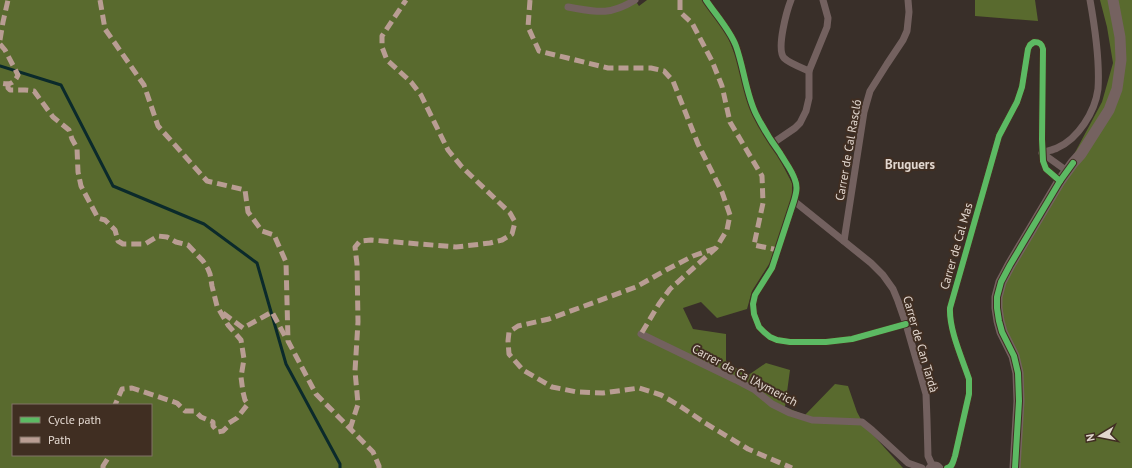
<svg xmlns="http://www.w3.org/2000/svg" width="1132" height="468" font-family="'PT Sans',sans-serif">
<rect width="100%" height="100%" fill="#392f29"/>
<!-- forest -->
<g fill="#596a2e" fill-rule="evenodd">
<path d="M0,0h635l4,6 8,-6h56l22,30 43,107 24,46v13l-14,54 -26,41 -5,18 -30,9 -16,-16 -18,6 10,21 33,5v27l21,15 19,-13 24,7 -5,37 20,8 30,-31 13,2 9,26 7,13 39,43h-903zM13,405h138v50h-138z"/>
<polygon points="975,0 1035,0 1038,21 975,16"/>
<polygon points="1100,0 1132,0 1132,468 1012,468 1017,398 1013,361 1004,344 997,281 1071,160 1102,102 1113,63 1107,27"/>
</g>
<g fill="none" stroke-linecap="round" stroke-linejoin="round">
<!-- stream -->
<polyline stroke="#0b2a2b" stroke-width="3" points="0,66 61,85 113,186 204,224 257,263 286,364 340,464 340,468"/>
<!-- minor -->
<g stroke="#73615f" stroke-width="7">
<path d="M706,0c10,15 24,30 30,46 8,22 10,48 20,68 7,14 15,27 24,39 5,9 12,17 15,27 3,7 1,14 -1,21l-22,67 -17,27 -2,9 1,10 5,13 5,5 6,5 7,3 13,2h36l26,-3 54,-15"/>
<path d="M791,0c-4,10 -15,49 -7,58 5,5 18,10 25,13"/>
<path d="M568,7c29,5 41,9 67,-7"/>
<polyline points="773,143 795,128 800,123 806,111 809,98 809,71 827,27 828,18 823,0"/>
<path d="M1042,153c5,-2 11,-3 15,-5 21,-9 38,-36 41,-59 2,-28 -3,-61 -8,-89"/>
<polyline points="1042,153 1067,171"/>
<polyline points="794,201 871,263 883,275 893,289 898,301 906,324 926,394 927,420 928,456 932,465"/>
<polyline points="844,241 864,112 870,91 887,64 903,40 907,31 909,12 908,0"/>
<polyline points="641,334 736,380 755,390 772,404 790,413 812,420 862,422 872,430 908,463 922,468"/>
<path d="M929,468c3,-4 8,-4 11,0"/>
<path d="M947,468c6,-1 6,-7 8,-12l14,-62v-15c-7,-21 -20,-49 -19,-71l49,-172 18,-34 5,-15 6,-38 2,-4 4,-3c6,0 8,2 9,7l-1,90 1,22 3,8 14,12"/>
</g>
<!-- secondary -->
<polyline stroke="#756260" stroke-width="11" points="1015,468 1019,401 1018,373 1014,356 1002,332 999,321 997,308 997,297 1001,282 1010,265 1060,181 1073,163 1081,154 1109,110 1117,89 1121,60 1120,37 1113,0"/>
<!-- quiet -->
<g stroke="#b99d93" stroke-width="5" stroke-dasharray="10 5" stroke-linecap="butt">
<polyline points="100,0 105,29 144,85 158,126 207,181 245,190 248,212 262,231 274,235 286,262 288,341 316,394 373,452 379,466 379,468"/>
<polyline points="530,0 528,27 539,51 608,68 651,68 664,71 673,81 698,144 722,192 730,215 727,230 716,248 670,289 659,304 641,334"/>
<polyline points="680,0 680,12 692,23 712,61 722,86 730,122 762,176 763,203 754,245 778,250"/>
<polyline points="0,40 3,22 8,0"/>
<path d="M0,44l5,6 13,25c-4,9 -9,10 -18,8"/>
<polyline points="8,84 8,88 10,90 25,90 34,91 53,117 69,130 72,139 77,148 78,172 81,186 98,218 105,220 115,230 118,241 123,244 145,244 158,236 167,237 176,242 188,245 203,261 208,269 210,274 212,286 217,306 228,325 241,340 244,359 241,377 243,392 245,400 248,404 237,418 229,423 228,426 223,431 218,432 213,426 213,422 201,417 195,411 185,411 177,403 132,388 122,389 115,405"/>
<polyline points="716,248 693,256 666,270 636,287 549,319 518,326 509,332 508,341 509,354 523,370 552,387 577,392 603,393 639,388 661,395 680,406 705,423 748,449 792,468"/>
<polyline points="223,313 243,328 272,312 287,340"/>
<polyline points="350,429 358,404 355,371 358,322 357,264 355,247 360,241 371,240 456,247 490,243 502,240 512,234 515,222 510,213 462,167 448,150 421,95 411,82 387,60 382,47 382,36 406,0"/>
<polyline points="103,468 103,466 110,455"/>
</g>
<!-- cycleway casing -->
<g stroke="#402e22" stroke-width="8">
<g id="cycleway">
<path d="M706,0c10,15 24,30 30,46 8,22 10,48 20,68 7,14 15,27 24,39 5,9 12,17 15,27 3,7 1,14 -1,21l-22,67 -17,27 -2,9 1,10 5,13 5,5 6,5 7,3 13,2h36l26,-3 54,-15"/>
<path d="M947,468c6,-1 6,-7 8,-12l14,-62v-15c-7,-21 -20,-49 -19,-71l49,-172 18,-34 5,-15 6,-38 2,-4 4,-3c6,0 8,2 9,7l-1,90 1,22 3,8 14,12"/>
<polyline points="1015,468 1019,401 1018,373 1014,356 1002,332 999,321 997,308 997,297 1001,282 1010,265 1060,181 1073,163"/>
</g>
</g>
<!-- cycleway -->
<use href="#cycleway" stroke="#5cba63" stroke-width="6"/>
</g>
<g text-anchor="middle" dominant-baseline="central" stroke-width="4" stroke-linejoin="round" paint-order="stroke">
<!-- street labels -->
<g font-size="12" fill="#e2d7cf" stroke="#402e22">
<text transform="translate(848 150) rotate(-80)">Carrer de Cal Rascló</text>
<text transform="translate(956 246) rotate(-74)">Carrer de Cal Mas</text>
<text transform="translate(921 344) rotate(74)">Carrer de Can Tardà</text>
<text transform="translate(745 375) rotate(28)">Carrer de Ca l'Aymerich</text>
</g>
<!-- neighbourhood labels -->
<g font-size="13" font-weight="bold" fill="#e2d7cf" stroke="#402e22">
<text x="910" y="164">Bruguers</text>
</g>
</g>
<!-- legend -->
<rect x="12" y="404" width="140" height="52" fill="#402e22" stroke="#817267"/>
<rect x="20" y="417" width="20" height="6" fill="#5cba63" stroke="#817267"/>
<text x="48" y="424" font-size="12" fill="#e2d7cf">Cycle path</text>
<rect x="20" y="437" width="20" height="6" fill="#b99d93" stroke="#817267"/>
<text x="48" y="444" font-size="12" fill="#e2d7cf">Path</text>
<!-- north arrow -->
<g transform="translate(1100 436) rotate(260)" stroke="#402e22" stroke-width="3" paint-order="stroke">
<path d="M0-3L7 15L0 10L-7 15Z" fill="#e2d7cf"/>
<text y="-6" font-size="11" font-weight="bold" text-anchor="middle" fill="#e2d7cf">N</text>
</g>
</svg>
